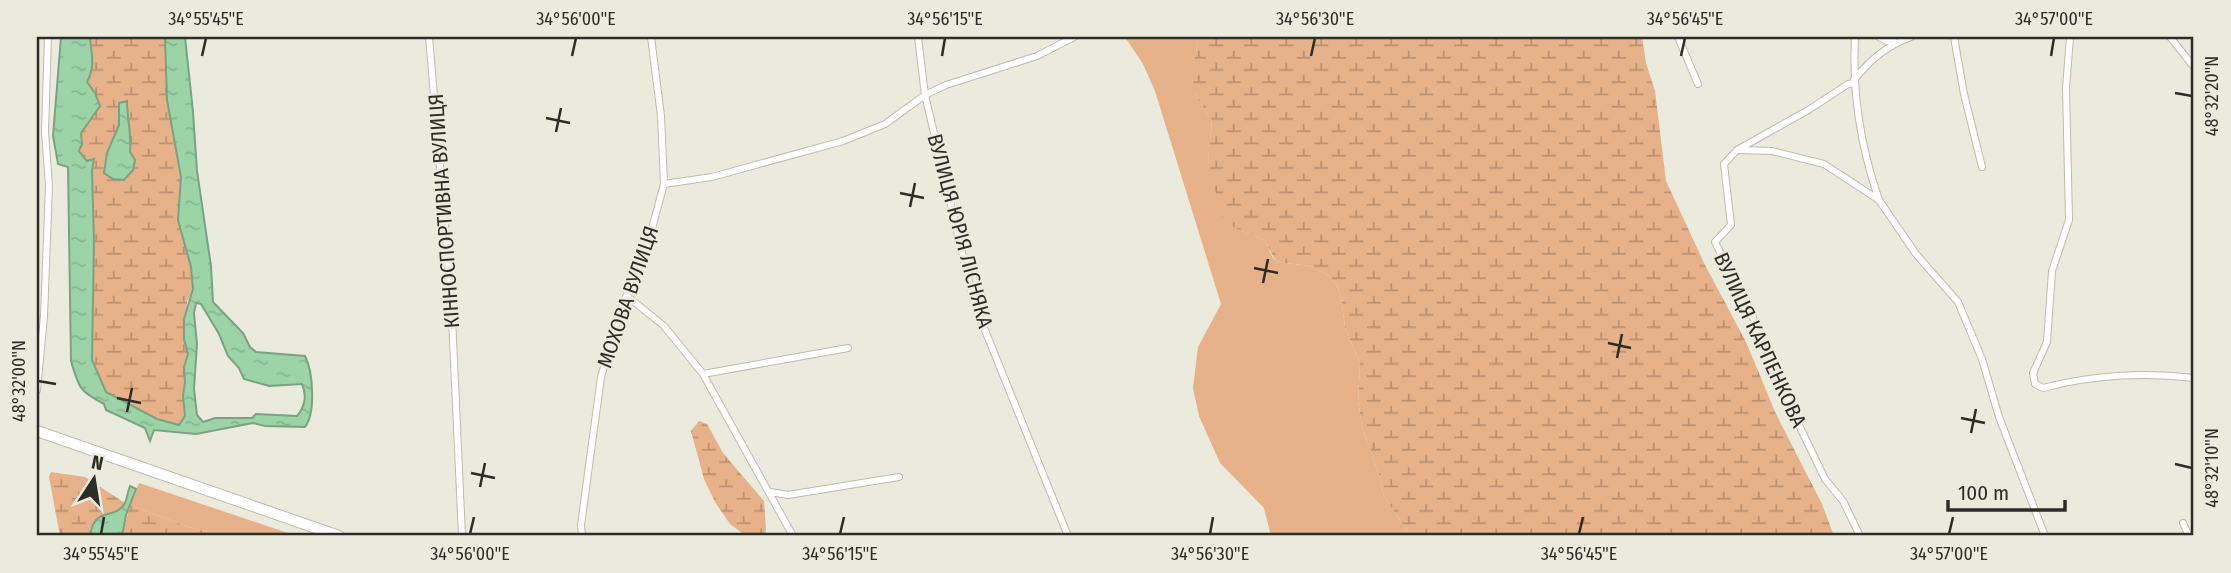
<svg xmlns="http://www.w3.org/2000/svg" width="2231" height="573" font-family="'Fira Sans Condensed',sans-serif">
<defs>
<pattern id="wetland-marsh" width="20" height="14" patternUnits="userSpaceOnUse" patternTransform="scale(1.75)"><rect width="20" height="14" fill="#e7b189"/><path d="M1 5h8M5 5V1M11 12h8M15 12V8" fill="none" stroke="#bc9070"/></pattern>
<pattern id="water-ripples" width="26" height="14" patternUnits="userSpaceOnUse" patternTransform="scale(1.75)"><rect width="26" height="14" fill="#9cd4a8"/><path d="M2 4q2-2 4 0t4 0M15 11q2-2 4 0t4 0" fill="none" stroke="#87b691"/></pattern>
</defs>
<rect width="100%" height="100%" fill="#ebebdd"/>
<!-- green -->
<g fill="#e7b189">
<polygon points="1125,37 1199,37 1194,60 1194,93 1212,121 1208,160 1235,228 1265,241 1273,258 1278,262 1310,266 1328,275 1337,285 1341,297 1345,327 1360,364 1358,401 1362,426 1380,478 1384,497 1411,536 1271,536 1264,508 1220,463 1199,416 1193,388 1198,347 1221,304 1155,91 1143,64"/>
<polygon points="139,483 297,536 224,536 189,527 130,505"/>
</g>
<!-- wetland -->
<g fill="url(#wetland-marsh)" fill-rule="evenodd">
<path d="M90,37h75l2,63 14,77 -3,43 13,47 2,22 -6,13 -3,37 4,15 -4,13 1,16 -2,12 2,21 -6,9 -22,-6 -51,-27 -14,-32 2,-119 -2,-71 2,-10 -7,1 -8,-10c4,-8 1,-9 2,-17 1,-8 9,-14 14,-19v-22l-8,-11c10,-16 4,-27 3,-45zM126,101c1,16 6,37 4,51l5,8 -2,10 -9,10 -20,-7 3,-20 12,-28v-22z"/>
<polygon points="1199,37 1642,37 1646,63 1655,91 1666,181 1705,265 1746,342 1776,414 1822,504 1834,536 1411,536 1384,497 1380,478 1362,426 1358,401 1360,364 1345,327 1341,297 1337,285 1328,275 1310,266 1278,262 1274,258 1265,241 1235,228 1221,215 1208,160 1212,121 1194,93 1193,87 1194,60"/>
<polygon points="699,421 707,424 723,453 764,501 766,529 765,536 746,536 730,524 715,502 704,479 691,431"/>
<polygon points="51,472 85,477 125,503 118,510 91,527 90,536 60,536 49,477"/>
<polygon points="130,505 189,527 224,536 122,536"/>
</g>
<!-- water -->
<g fill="url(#water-ripples)" stroke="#7ba282" stroke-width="2" fill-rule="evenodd">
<path d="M61,37h29c1,18 6,28 -3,45l8,11 5,13 -19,27 1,11 -3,7 8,10 7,-2 -2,11 2,71 -2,119 14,32 51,27 22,6 6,-9 -2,-21 2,-12 -1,-16 4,-13 -4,-15v-20l9,-30 -2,-22 -13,-47 3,-43 -14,-77 -2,-63h20l8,75 4,59 14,95 2,36 30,31 7,14 6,5 49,4c8,15 11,57 0,71l-40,-1 -12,-3 -57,11 -42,-4 -4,11 -5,-13 -39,-18 -2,-6c-25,-13 -25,-16 -33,-43l-3,-194 -10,-3 -5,-28zM196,303l5,1 18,30 9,22 11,12 5,11 25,7 33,-2c5,11 3,23 -5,32l-41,-2 -4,4h-37l-12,4 -6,-7 -3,-26 3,-45 -3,-31z"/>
<path d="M127,101c0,17 5,36 3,51l5,8 -2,10 -9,10 -11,-1 -9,-6 3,-20 12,-28v-22z"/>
<path d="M130,486l6,3 -10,26 -4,21h-32c4,-31 25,-15 35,-33 2,-5 3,-12 5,-17z"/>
</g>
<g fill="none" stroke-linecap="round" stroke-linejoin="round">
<!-- minor casing -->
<g stroke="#bcbbae" stroke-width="8">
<g id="minor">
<polyline points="429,37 451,296 462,536"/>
<polyline points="651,37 661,116 664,184"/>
<polyline points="918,37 925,95 974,303 1068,536"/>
<polyline points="1678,37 1698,84"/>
<path d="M1855,37c-3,55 6,111 24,163"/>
<polyline points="1879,37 1887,41 1895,42"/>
<polyline points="1954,37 1964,94 1982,167"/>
<path d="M2070,37l-4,51 3,132 -17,51 -5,71 -14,31 2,11 8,4c48,-13 102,-16 151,-10"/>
<polyline points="2170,37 2194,67"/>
<path d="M1854,80c16,-20 32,-34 57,-43"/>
<polyline points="1854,83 1848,84 1810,109 1737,150 1724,164 1731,225 1715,242 1764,340 1796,419 1825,479 1843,501 1860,536"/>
<polyline points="1739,150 1772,151 1824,164 1879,200 1916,254 1958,302 1982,359 1999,417 2045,536"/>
<polyline points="627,296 664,326 703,374 793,536"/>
<polyline points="703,374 848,348"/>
<polyline points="37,390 44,316 49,186 45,132 48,37"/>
<polyline points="770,492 788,495 899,477"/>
<polyline points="2183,523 2189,536"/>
<polyline points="582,536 581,525 601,377 621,309 648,243 664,184 712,177 843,141 885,124 925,95 946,85 1037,56 1074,37"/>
</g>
</g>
<!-- primary casing -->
<g stroke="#bcbbae" stroke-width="12">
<polyline id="primary" points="37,431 339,536"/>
</g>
<!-- minor -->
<use href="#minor" stroke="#fff" stroke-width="6"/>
<!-- primary -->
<use href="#primary" stroke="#fff" stroke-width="10"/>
</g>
<!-- ticks -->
<path fill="none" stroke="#2d2d28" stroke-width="2.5" d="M202,56l4,-18M572,56l4,-18M942,56l3,-18M1311,56l4,-18M1681,56l4,-18M2051,56l3,-18M2175,93l17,3M546,118l24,5M556,132l5,-24M900,193l24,5M910,207l5,-24M1254,268l24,5M1263,283l5,-24M1608,343l23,5M1617,358l5,-24M38,381l18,3M117,398l24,5M127,412l5,-24M1961,418l24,5M1971,433l5,-24M2175,464l17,4M471,473l24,5M480,487l5,-24M101,534l3,-17M470,534l4,-17M840,534l4,-17M1210,534l3,-17M1579,534l4,-17M1949,534l4,-17"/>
<g text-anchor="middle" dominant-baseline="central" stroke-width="5" stroke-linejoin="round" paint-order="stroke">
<!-- street labels -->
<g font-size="21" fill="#2d2d28" stroke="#ebebdd">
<text transform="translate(444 211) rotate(-94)">КІННОСПОРТИВНА ВУЛИЦЯ</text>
<text transform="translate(960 231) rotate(75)">ВУЛИЦЯ ЮРІЯ ЛІСНЯКА</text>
<text transform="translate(628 297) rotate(-71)">МОХОВА ВУЛИЦЯ</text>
<text transform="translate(1760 340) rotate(65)">ВУЛИЦЯ КАРПЕНКОВА</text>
</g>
</g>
<!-- border -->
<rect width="2231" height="573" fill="none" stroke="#ebebdd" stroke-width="77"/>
<!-- north arrow -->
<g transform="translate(94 479) rotate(12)" stroke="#ebebdd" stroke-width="5" paint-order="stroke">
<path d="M0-5L12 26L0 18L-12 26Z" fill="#2d2d28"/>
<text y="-10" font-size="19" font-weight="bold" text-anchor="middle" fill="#2d2d28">N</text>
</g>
<!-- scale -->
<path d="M1948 500v10h117v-10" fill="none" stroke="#2d2d28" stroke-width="3.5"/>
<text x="1958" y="500" font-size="21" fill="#2d2d28" stroke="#ebebdd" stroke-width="5" paint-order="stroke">100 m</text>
<rect x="38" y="38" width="2154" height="496" fill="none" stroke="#2d2d28" stroke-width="2.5"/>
<g font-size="18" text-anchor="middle" fill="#2d2d28">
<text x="206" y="25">34°55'45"E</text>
<text x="576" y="25">34°56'00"E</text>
<text x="945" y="25">34°56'15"E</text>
<text x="1315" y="25">34°56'30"E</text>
<text x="1685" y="25">34°56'45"E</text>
<text x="2054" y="25">34°57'00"E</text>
<text transform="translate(2212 96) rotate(-90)" y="6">48°32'20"N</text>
<text transform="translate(19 381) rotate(-90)" y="6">48°32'00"N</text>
<text transform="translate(2212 468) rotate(-90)" y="6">48°32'10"N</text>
<text x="101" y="560">34°55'45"E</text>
<text x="470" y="560">34°56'00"E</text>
<text x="840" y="560">34°56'15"E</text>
<text x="1210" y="560">34°56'30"E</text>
<text x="1579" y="560">34°56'45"E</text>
<text x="1949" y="560">34°57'00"E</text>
</g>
</svg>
